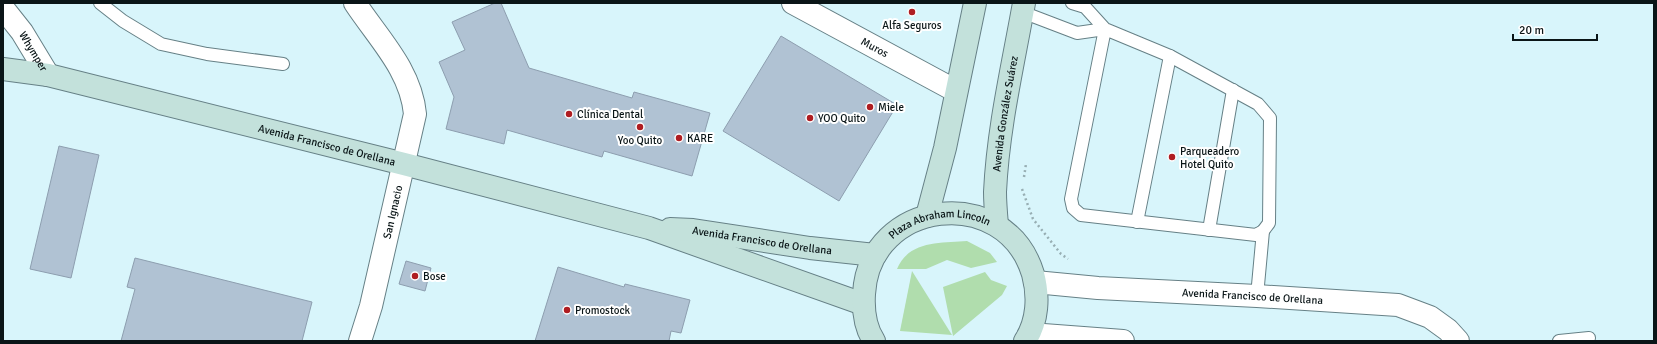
<svg xmlns="http://www.w3.org/2000/svg" width="1657" height="344" font-family="Signika,sans-serif">
<rect width="100%" height="100%" fill="#d8f5fb"/>
<!-- green -->
<g fill="#b0ddad">
<path d="M967,241l23,12 7,9 -26,6 -24,-8 -21,9h-29c12,-29 45,-26 70,-28z"/>
<polygon points="912,271 952,335 900,331"/>
<polygon points="985,272 991,280 1007,286 1002,295 953,336 943,287"/>
</g>
<!-- building -->
<g fill="#b0c2d3" stroke="#8d9eaf">
<polygon points="495,3 501,3 529,68 632,98 634,92 710,113 692,176 604,151 602,157 507,130 504,144 446,129 454,97 439,62 465,50 452,22"/>
<polygon points="781,36 897,105 839,201 723,131"/>
<polygon points="59,146 99,155 71,278 30,269"/>
<polygon points="135,258 312,302 302,341 121,341 135,289 127,287"/>
<polygon points="406,261 431,268 425,291 399,284"/>
<polygon points="558,267 624,287 625,284 690,300 681,333 671,331 669,341 535,341"/>
</g>
<g fill="none" stroke-linecap="round" stroke-linejoin="round">
<!-- service casing -->
<g stroke="#668086" stroke-width="14">
<g id="service">
<polyline points="100,3 123,21 161,44 207,54 283,64"/>
<polyline points="1022,12 1077,33 1105,29 1071,199 1073,208 1081,215 1256,235 1263,231 1269,223 1270,118 1258,104 1170,56 1105,29 1085,7 1072,3"/>
<polyline points="1137,222 1170,56"/>
<polyline points="1209,230 1233,90"/>
<polyline points="1257,296 1263,231"/>
<polyline points="1559,341 1589,338"/>
</g>
</g>
<!-- minor casing -->
<g stroke="#668086" stroke-width="24">
<g id="minor">
<path d="M355,3c23,35 56,67 60,111l-44,192 -11,35"/>
<path id="s1" d="M793,3l163,88"/>
<path id="s2" d="M3,8l19,24 26,43"/>
</g>
</g>
<!-- tertiary casing -->
<g stroke="#668086" stroke-width="24">
<g id="tertiary">
<path id="s3" d="M1035,282l63,6 159,8 141,9 32,12 18,13 10,11"/>
<polyline points="1030,334 1123,341"/>
</g>
</g>
<!-- secondary casing -->
<g stroke="#668086" stroke-width="24">
<g id="secondary">
<path id="s4" d="M3,69l45,6 356,89 245,64 214,76"/>
<polyline points="927,216 945,148 975,3"/>
<path id="s5" d="M997,225c-1,-11 -2,-22 -2,-33 3,-64 18,-127 29,-189"/>
<path id="s6" d="M670,229l23,1 117,18 65,7"/>
<path id="s7" d="M874,341c-9,-14 -11,-31 -10,-47 5,-95 141,-112 169,-20 6,22 5,47 -8,67"/>
</g>
</g>
<!-- path -->
<g stroke="#97aeb3" stroke-width="2.5" stroke-dasharray="2 3" stroke-linecap="butt">
<polyline points="1024,177 1026,164"/>
<polyline points="1022,189 1033,219 1061,254 1068,259"/>
</g>
<!-- service -->
<use href="#service" stroke="#fff" stroke-width="12"/>
<!-- minor -->
<use href="#minor" stroke="#fff" stroke-width="22"/>
<!-- tertiary -->
<use href="#tertiary" stroke="#fff" stroke-width="22"/>
<!-- secondary -->
<use href="#secondary" stroke="#c3e1db" stroke-width="22"/>
</g>
<!-- markers -->
<g fill="#af1d22" stroke="#fff" stroke-width="1.5">
<circle cx="912" cy="12" r="4"/>
<circle cx="870" cy="107" r="4"/>
<circle cx="569" cy="114" r="4"/>
<circle cx="810" cy="118" r="4"/>
<circle cx="640" cy="127" r="4"/>
<circle cx="679" cy="138" r="4"/>
<circle cx="1172" cy="157" r="4"/>
<circle cx="415" cy="276" r="4"/>
<circle cx="567" cy="310" r="4"/>
</g>
<g text-anchor="middle" dominant-baseline="central" stroke-width="4" stroke-linejoin="round" paint-order="stroke">
<!-- poi labels -->
<g font-size="11" fill="#0a1517" stroke="#fff" text-anchor="start">
<text x="912" y="25" text-anchor="middle">Alfa Seguros</text>
<text x="878" y="107">Miele</text>
<text x="577" y="114">Clínica Dental</text>
<text x="818" y="118">YOO Quito</text>
<text x="687" y="138">KARE</text>
<text x="640" y="140" text-anchor="middle">Yoo Quito</text>
<text x="1180" y="151">Parqueadero<tspan x="1180" dy="13">Hotel Quito</tspan></text>
<text x="423" y="276">Bose</text>
<text x="575" y="310">Promostock</text>
</g>
<!-- street labels -->
<g font-size="11" fill="#0a1517" stroke="#fff">
<text stroke="none"><textPath href="#s1" startOffset="93">Muros</textPath></text>
<text stroke="none"><textPath href="#s2" startOffset="53">Whymper</textPath></text>
<text stroke="none"><textPath href="#s5" startOffset="112">Avenida González Suárez</textPath></text>
<text stroke="none"><textPath href="#s4" startOffset="333">Avenida Francisco de Orellana</textPath></text>
<text transform="translate(393 212) rotate(-77)">San Ignacio</text>
<text stroke="none"><textPath href="#s7" startOffset="167">Plaza Abraham Lincoln</textPath></text>
<text stroke="none"><textPath href="#s6" startOffset="93">Avenida Francisco de Orellana</textPath></text>
<text stroke="none"><textPath href="#s3" startOffset="218">Avenida Francisco de Orellana</textPath></text>
</g>
</g>
<!-- border -->
<rect width="1657" height="344" fill="none" stroke="#0a1517" stroke-width="8"/>
<!-- scale -->
<path d="M1513 34v6h84v-6" fill="none" stroke="#0a1517" stroke-width="2"/>
<text x="1519" y="34" font-size="12" fill="#0a1517" stroke="#ffffff" stroke-width="3" paint-order="stroke">20 m</text>
</svg>
